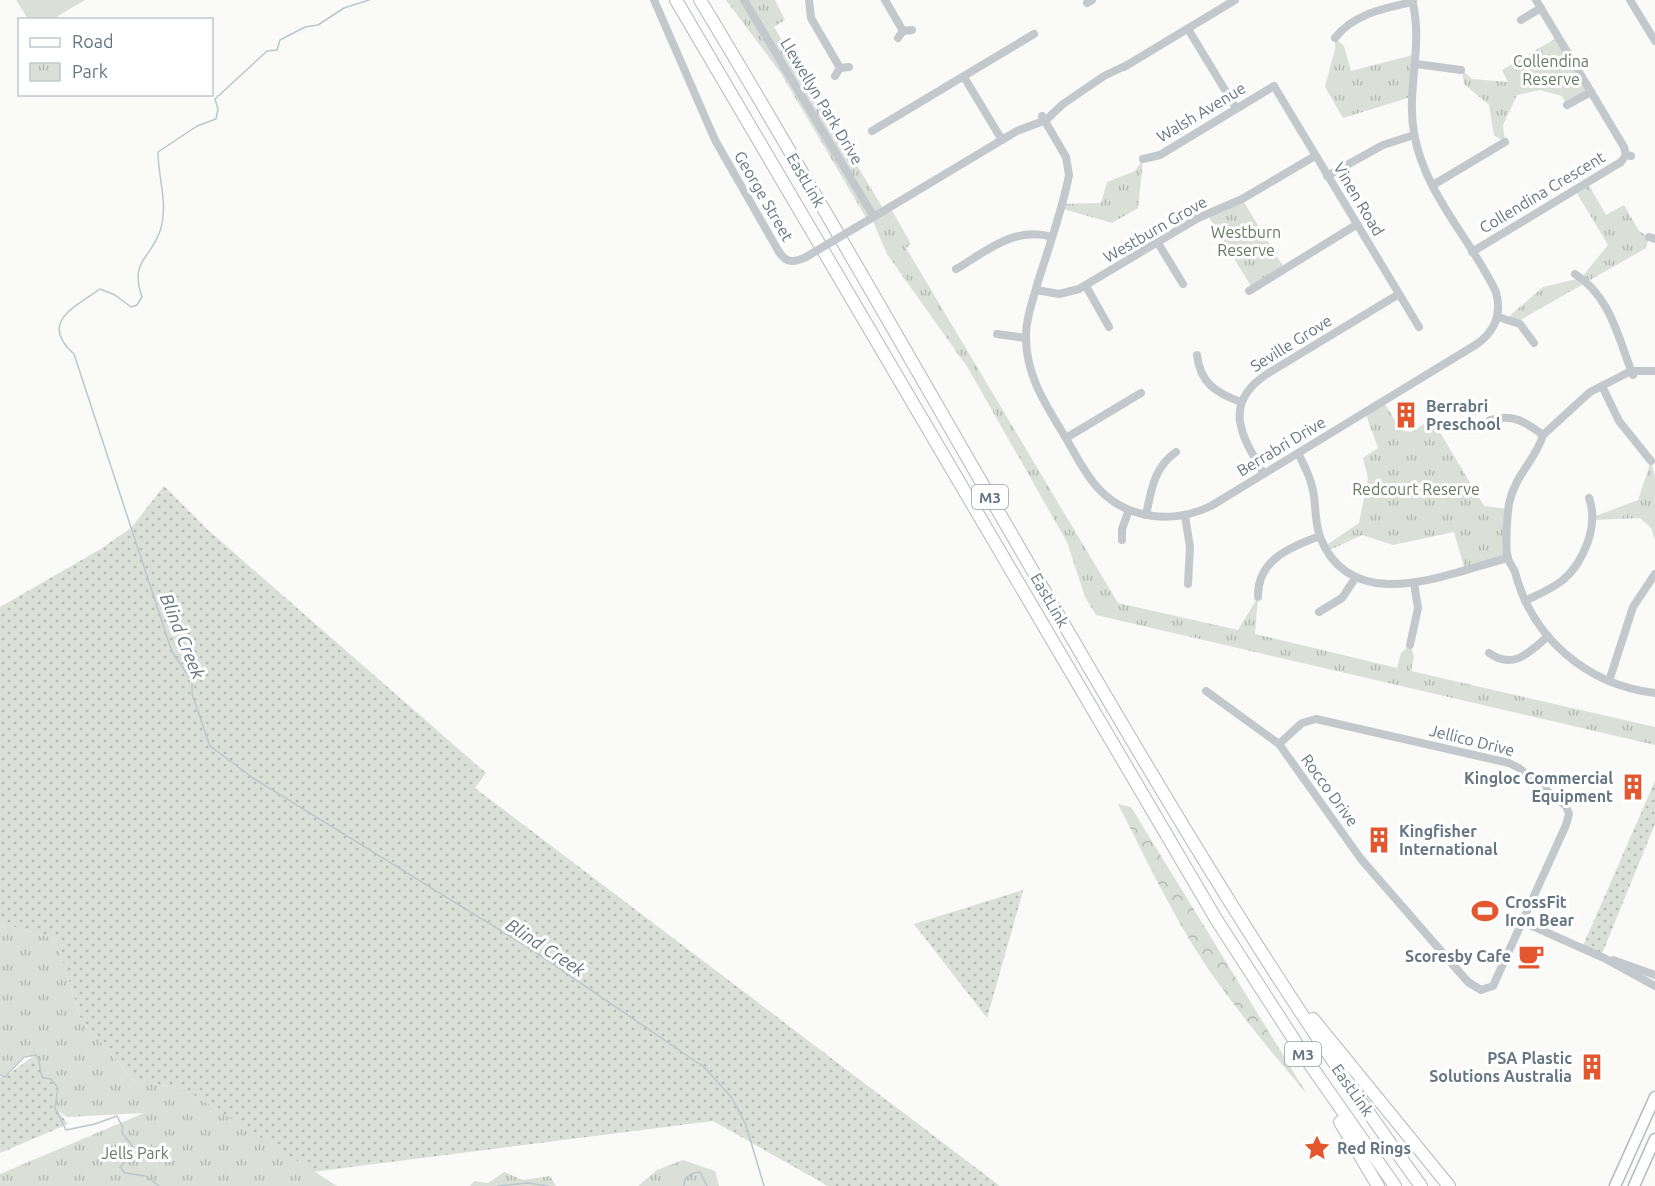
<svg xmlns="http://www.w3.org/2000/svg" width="1655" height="1186" font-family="Ubuntu,sans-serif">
<defs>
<pattern id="grass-dots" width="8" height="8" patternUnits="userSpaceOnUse" patternTransform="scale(1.5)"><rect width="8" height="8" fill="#dadfd7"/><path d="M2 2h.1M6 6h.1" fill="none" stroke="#b4b9b4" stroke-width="1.8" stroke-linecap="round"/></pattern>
<pattern id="forest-crowns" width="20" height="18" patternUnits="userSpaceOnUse" patternTransform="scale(1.5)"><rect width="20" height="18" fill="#dadfd7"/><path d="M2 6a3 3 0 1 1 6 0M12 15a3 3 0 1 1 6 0" fill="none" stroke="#b4b9b4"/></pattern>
<pattern id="park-tufts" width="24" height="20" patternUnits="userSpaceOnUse" patternTransform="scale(1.5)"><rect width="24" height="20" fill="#dadfd7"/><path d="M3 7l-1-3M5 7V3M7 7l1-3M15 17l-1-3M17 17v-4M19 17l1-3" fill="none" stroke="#b4b9b4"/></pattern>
</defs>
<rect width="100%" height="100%" fill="#fafaf8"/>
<!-- grass -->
<g fill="url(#grass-dots)">
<polygon points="164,486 208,530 486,773 475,788 1000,1186 828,1186 713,1121 312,1172 186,1090 133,1080 80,1017 56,939 0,923 0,607 99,550 131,528"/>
<polygon points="1655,781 1655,824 1601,956 1582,948"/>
<polygon points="1023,890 1023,891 987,1018 914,924"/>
<polygon points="35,1055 57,1087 58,1111 68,1124 0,1153 0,1077 5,1077"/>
</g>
<!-- forest -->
<path fill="url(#forest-crowns)" d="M1118,804l13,3 176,287c-32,-37 -63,-75 -91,-114 -38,-53 -69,-119 -98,-176z"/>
<!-- park -->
<g fill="url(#park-tufts)">
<polygon points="726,0 775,0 785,20 774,27 884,210 890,207 911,244 906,248 1118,603 1238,630 1258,597 1255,634 1397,668 1401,653 1410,645 1414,656 1411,671 1655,727 1655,745 1096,615 1085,597 1067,542 968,368 887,254 872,219 868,221 780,72"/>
<polygon points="1558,37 1591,92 1567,105 1562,96 1540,90 1517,95 1503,125 1505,142 1494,135 1489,105 1464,84 1462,70 1472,79 1508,82 1502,70"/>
<polygon points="1335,38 1344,46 1351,71 1417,54 1411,97 1343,118 1325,87 1335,49"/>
<polygon points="1143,159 1138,208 1112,223 1060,208 1061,204 1101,203 1107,182 1135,171"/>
<polygon points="1587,182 1606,215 1624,205 1639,231 1649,237 1646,248 1517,322 1506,319 1543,287 1581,278 1608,245 1575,190"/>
<polygon points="1242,199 1284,268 1252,288 1207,214"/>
<polygon points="1383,401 1401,430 1411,432 1432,419 1484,506 1508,509 1508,556 1465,570 1454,532 1393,545 1362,535 1328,551 1325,546 1359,523 1368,478 1363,458 1378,448 1365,412"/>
<polygon points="1651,461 1655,477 1655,540 1651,528 1640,518 1593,520 1593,517 1638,500"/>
<path d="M0,923l56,16 24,78 53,63 53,10 151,96h-337v-12l144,-61 -77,4 -13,-9 3,-21 -6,-8 -8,-2c-6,-7 -2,-16 -8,-22l-11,1 -20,21 -4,-3z"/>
<polygon points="683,1160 715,1171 719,1186 638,1186 657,1170"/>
<polygon points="504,1172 523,1180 550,1176 556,1186 470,1186 474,1181 488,1183"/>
</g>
<!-- pitch -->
<polygon fill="#dadfd7" points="16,0 85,0 53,19 28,19"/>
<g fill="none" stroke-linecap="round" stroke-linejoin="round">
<!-- stream -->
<g stroke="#bbc7cb" stroke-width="1.5">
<path d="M369,0l-25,8 -26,17 -13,2 -25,13 -3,10 -10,1 -52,48 3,10 -2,10 -19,7 -39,26c0,25 10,51 3,76 -9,31 -32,31 -19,69l-5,8 -6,2 -16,-12 -15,-6c-27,19 -61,34 -26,65l98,298 20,29v13l18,52 43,32 279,172 172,117 28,31 14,27 18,61"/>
<path d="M0,1075l5,2 19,-20 12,-2c6,7 2,16 7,23l8,1 7,9 -3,20 11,22 29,-6 22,-8 6,12 -1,5 14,18 -16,16 5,6 21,3 13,10"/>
<polyline points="498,1186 528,1183 548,1186"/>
<path d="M684,1186c0,-9 7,-13 16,-14l7,14"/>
</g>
<!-- major casing -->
<g stroke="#b5babe" stroke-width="13">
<g id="major">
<polyline points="1615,1186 1655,1097"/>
<polyline points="1634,1186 1655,1139"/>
</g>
</g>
<!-- highway casing -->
<g stroke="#b4b9bd" stroke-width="14">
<g id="highway">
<polyline points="676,0 1216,919 1311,1066 1395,1186"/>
<path d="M700,0c124,205 241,414 362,621 112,193 227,385 359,565"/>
<polyline points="1313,1019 1449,1186"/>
<polyline points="1340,1122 1378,1186"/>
</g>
</g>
<!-- minor -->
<g stroke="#c3c8cc" stroke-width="8">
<path d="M654,0l61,140 64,112c7,11 15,11 27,5"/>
<polyline points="744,0 874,217"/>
<polyline points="809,0 811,18 840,68"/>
<polyline points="885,0 903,31"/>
<polyline points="1536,0 1624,147 1626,155 1631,156"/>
<polyline points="1630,0 1655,41"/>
<polyline points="1087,3 1092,0"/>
<polyline points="1521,20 1541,8"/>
<polyline points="1188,29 1236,108"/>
<polyline points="898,38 903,31 912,30"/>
<path d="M1335,38c18,-24 50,-30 78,-36"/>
<polyline points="1416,64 1461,70"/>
<polyline points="1124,67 1235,0"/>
<polyline points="835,76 840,68 849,67"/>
<polyline points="964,77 1002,140"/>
<polyline points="1567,105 1591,92"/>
<path d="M1042,116l24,41 3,18c-7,37 -21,74 -32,110 -4,16 -11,32 -11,49 -1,37 16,65 35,96 12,19 22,42 37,58 29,32 76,36 113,18l266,-162c18,-13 25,-30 19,-52 -25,-53 -72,-99 -82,-159 -8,-45 10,-88 -2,-133"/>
<polyline points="872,131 1034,34"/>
<polyline points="1143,159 1160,155 1274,86 1419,327"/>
<polyline points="1327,176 1383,145 1414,135"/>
<polyline points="1433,185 1505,142"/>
<polyline points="855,228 1017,131 1046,120 1063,104 1104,76 1127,65"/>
<polyline points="1649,237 1655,239"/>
<polyline points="1158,243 1183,284"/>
<polyline points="1472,252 1621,162 1626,155"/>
<path d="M956,269c31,-18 58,-43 96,-32"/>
<path d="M1575,274c36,23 43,64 58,101"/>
<polyline points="1086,286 1109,327"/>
<polyline points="1036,290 1059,294 1079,289 1198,218 1242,199 1315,156"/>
<polyline points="1249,291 1356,225"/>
<polyline points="1498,317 1520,324 1534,343"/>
<polyline points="997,334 1026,338"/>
<path d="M1197,355c3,28 19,38 44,47"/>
<path d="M1655,371h-24l-41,21 -47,43c-7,25 -28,39 -34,69 -2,12 -4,45 -1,55 2,5 5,8 7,13 17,66 72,113 140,121"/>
<polyline points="1602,386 1619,421 1651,461"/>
<path d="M1490,420c23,-7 35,2 53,15"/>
<polyline points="1066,438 1141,393"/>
<path d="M1298,453c7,14 14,28 16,43 2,14 1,27 6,41 32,81 128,36 188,21"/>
<path d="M1264,474c-22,-37 -43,-70 3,-100l132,-80"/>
<path d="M1146,515c5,-24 8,-48 30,-63"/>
<polyline points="1185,516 1190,547 1188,584"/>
<polyline points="1122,540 1122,529 1129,510"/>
<path d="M1258,597c-1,-37 32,-50 62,-61"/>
<path d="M1525,601c12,-6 27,-12 38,-21 21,-18 36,-55 26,-82"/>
<polyline points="1319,612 1342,598 1356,577"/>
<polyline points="1410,645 1418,608 1414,583"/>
<path d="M1489,653c24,17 40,0 58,-16"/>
<polyline points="1609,681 1633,607 1655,574"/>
<polyline points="1206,691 1279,744 1361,859 1468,982 1481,990 1493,986 1566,825 1569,814 1566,806 1519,768 1509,763 1316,719 1302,723 1279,744"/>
<polyline points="1523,922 1604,958 1655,986"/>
<polyline points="1613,960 1655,975"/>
</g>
<!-- major -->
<use href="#major" stroke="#fff" stroke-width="10"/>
<!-- highway -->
<use href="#highway" stroke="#fff" stroke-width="12"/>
<!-- minor-bridge -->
<polyline stroke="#c3c8cc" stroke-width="8" points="806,257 855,228"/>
</g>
<!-- icons -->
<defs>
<g id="building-bare" transform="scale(2.07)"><path d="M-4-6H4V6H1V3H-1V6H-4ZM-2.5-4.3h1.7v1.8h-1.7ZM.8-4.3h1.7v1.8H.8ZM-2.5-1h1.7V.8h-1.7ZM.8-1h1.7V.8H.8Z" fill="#e4572e" stroke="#fff" stroke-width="2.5" paint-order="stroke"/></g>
<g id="stadium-bare" transform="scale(2.07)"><path d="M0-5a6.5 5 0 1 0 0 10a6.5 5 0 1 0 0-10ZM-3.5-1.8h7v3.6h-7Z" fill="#e4572e" stroke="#fff" stroke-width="2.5" paint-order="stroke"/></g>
<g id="cafe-bare" transform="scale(2.07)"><path d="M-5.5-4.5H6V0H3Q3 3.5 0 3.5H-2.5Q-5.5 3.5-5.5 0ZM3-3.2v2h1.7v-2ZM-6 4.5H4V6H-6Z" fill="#e4572e" stroke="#fff" stroke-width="2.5" paint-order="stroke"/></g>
<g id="sight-bare" transform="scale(2.07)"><path d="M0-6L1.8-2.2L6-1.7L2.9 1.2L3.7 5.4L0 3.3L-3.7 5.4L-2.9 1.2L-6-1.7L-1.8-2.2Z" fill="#e4572e" stroke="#fff" stroke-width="2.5" paint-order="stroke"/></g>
</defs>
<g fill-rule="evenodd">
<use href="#building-bare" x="1406" y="415"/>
<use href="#building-bare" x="1633" y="787"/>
<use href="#building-bare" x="1379" y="840"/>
<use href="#stadium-bare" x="1485" y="911"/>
<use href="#cafe-bare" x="1531" y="956"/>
<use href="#building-bare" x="1592" y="1067"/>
<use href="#sight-bare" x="1317" y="1148"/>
</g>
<g text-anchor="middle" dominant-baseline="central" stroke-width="6" stroke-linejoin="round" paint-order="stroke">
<!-- shield labels -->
<g fill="#fff" stroke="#939fa8" stroke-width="1.5">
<rect x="972" y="485" width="36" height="24" rx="4.5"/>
<rect x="1285" y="1042" width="36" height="24" rx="4.5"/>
</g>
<g font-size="15" font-weight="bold" fill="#657683">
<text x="990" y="497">M3</text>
<text x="1303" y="1054">M3</text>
</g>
<!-- park labels -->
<g font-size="16" fill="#687a64" stroke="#fff">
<text x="1551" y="61">Collendina<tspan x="1551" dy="18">Reserve</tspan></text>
<text x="1246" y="232">Westburn<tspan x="1246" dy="18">Reserve</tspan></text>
<text x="1416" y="489">Redcourt Reserve</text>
<text x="135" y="1153">Jells Park</text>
</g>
<!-- street labels -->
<g font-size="16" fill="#657683" stroke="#fff">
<text transform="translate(822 101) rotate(59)">Llewellyn Park Drive</text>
<text transform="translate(1201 112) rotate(-31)">Walsh Avenue</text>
<text transform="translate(806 180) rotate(60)">EastLink</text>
<text transform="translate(1542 192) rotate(-31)">Collendina Crescent</text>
<text transform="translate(764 196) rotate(60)">George Street</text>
<text transform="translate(1359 199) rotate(59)">Vinen Road</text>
<text transform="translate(1155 229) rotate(-30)">Westburn Grove</text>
<text transform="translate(1291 343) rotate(-32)">Seville Grove</text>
<text transform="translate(1281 446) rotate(-31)">Berrabri Drive</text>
<text transform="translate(1050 600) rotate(60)">EastLink</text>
<text transform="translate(1472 740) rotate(14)">Jellico Drive</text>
<text transform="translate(1330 790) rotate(54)">Rocco Drive</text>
<text transform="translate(1353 1090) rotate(55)">EastLink</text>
</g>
<!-- poi labels -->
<g font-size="16" font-weight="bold" fill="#657683" stroke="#fff" text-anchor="start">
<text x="1426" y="406">Berrabri<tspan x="1426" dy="18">Preschool</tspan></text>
<text x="1613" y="778" text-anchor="end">Kingloc Commercial<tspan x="1613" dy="18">Equipment</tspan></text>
<text x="1399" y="831">Kingfisher<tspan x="1399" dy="18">International</tspan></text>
<text x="1505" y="902">CrossFit<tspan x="1505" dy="18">Iron Bear</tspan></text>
<text x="1511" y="956" text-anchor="end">Scoresby Cafe</text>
<text x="1572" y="1058" text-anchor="end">PSA Plastic<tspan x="1572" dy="18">Solutions Australia</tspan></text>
<text x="1337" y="1148">Red Rings</text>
</g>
<!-- water labels -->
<g font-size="18" font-style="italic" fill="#60757c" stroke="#fff">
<text transform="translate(183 636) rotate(68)">Blind Creek</text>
<text transform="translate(546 947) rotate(33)">Blind Creek</text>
</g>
</g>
<!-- legend -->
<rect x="18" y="18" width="195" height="78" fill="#ffffff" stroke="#c1c8cd" stroke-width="1.5"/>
<rect x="30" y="38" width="30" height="9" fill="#ffffff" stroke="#c1c8cd" stroke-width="1.5"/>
<text x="72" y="48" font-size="18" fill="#657683">Road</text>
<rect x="30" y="63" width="30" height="18" fill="url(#park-tufts)" stroke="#c1c8cd" stroke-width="1.5"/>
<text x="72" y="78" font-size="18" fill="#657683">Park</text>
</svg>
